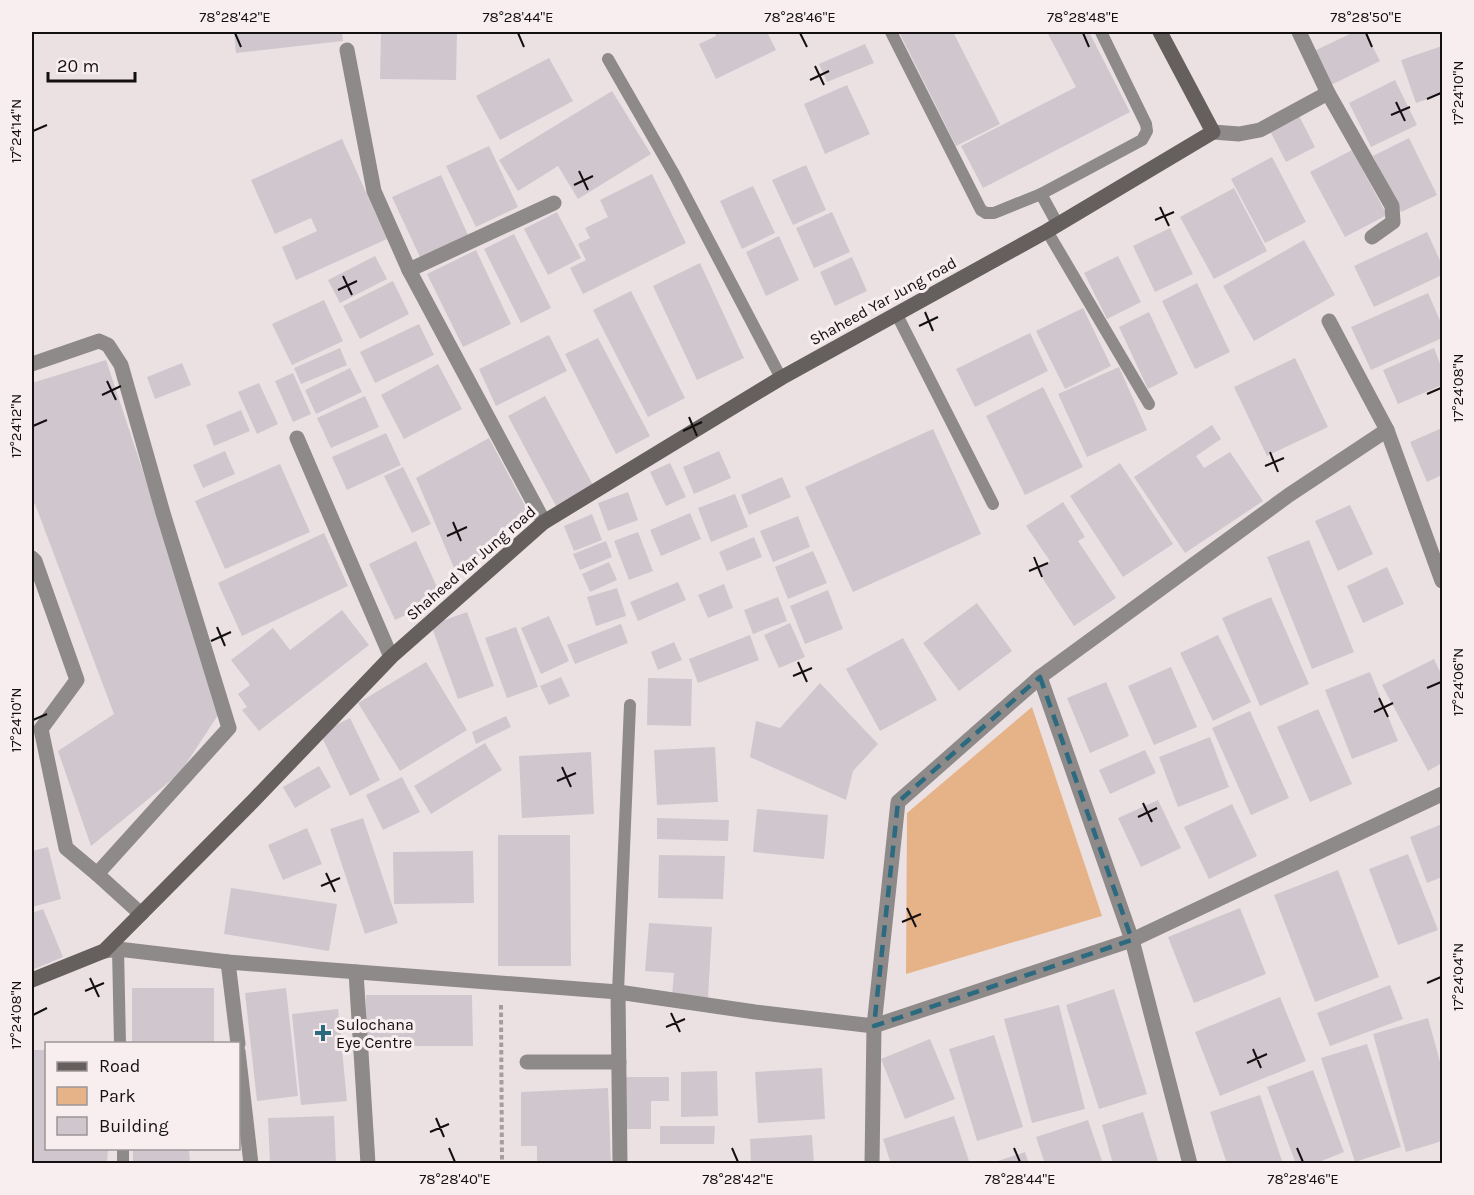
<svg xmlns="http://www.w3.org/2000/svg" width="1474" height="1195" font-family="Karla,sans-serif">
<rect width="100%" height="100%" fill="#ebe1e3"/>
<!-- green -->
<polygon fill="#e6b388" points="1032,707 1102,916 906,974 907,813"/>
<!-- building -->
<g fill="#cfc7cd">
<polygon points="234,32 342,32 343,41 236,53"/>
<polygon points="381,32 457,32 456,80 380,79"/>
<polygon points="714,32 767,32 776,50 716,79 699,44 716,36"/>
<polygon points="899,32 953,32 1000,124 956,146"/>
<polygon points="1047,32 1089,32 1130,112 983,188 961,146 1076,87"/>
<polygon points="1354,32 1365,32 1380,61 1329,86 1312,52"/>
<polygon points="865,44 874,63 827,82 819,64"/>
<polygon points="1442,46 1442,94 1416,103 1401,60"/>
<polygon points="549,58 573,101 500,140 476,96"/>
<polygon points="1395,80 1417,125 1371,147 1349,103"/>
<polygon points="847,85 870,134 825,154 804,104"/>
<polygon points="612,91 651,154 578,199 558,166 518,191 499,160"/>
<polygon points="1298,114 1315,147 1286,162 1269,129"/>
<polygon points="1409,138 1437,195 1401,212 1373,156"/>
<polygon points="342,139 387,239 296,280 282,247 317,231 311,218 275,234 251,180"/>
<polygon points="489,146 518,207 476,227 446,166"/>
<polygon points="1352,150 1387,215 1345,237 1310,172"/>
<polygon points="1272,157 1306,222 1265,243 1231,179"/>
<polygon points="806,165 826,210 793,225 772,180"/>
<polygon points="652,174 686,243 583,294 570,268 586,260 578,244 590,238 585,228 608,217 600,200"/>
<polygon points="441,175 468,235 420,257 392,197"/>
<polygon points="753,186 775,233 742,249 720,201"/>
<polygon points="1234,188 1267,251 1214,279 1180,217"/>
<polygon points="557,212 581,258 548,275 524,229"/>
<polygon points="832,212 850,252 814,268 796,228"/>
<polygon points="1170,228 1193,274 1155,292 1133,246"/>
<polygon points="1427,232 1442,265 1442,275 1374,307 1354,266"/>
<polygon points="514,234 551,308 521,323 484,249"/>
<polygon points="779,236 799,280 766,296 746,252"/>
<polygon points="1304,240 1335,295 1254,341 1223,286"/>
<polygon points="476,250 511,324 463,347 427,274"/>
<polygon points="375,256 387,279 340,303 328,280"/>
<polygon points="1118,256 1141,302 1107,319 1084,273"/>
<polygon points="852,257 867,291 835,306 820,272"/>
<polygon points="700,263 744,358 697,380 653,286"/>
<polygon points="393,281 409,314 360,339 343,306"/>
<polygon points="1197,283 1230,352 1195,369 1162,301"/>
<polygon points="631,291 685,398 648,417 593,310"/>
<polygon points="1428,293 1442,325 1442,338 1371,370 1351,327"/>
<polygon points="324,300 343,341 292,365 272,324"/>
<polygon points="1083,308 1111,366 1065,389 1036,331"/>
<polygon points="1149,312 1178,374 1148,389 1119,327"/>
<polygon points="419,324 434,355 375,383 360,352"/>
<polygon points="1030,333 1048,371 975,407 956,369"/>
<polygon points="549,335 567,371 496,406 479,369"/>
<polygon points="598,338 650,436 616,454 565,354"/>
<polygon points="340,348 347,365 301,384 294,368"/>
<polygon points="1434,348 1442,369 1442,385 1398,404 1383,370"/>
<polygon points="1295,358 1328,427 1267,456 1234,387"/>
<polygon points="106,360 222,709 180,773 91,846 58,751 114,714 35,504 32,505 32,383"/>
<polygon points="182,363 191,385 155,399 147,377"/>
<polygon points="438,364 462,409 404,439 381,395"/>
<polygon points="1119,367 1147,430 1087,457 1058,394"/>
<polygon points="350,368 362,392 316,414 305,390"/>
<polygon points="293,373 311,414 293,422 275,381"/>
<polygon points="259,383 278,424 257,434 238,392"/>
<polygon points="1043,387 1083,467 1025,495 986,416"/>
<polygon points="365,396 379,427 331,448 317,418"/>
<polygon points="545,396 593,485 556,506 508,416"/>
<polygon points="241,410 250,431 214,446 206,425"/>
<polygon points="1212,425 1221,439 1196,456 1204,468 1230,452 1263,501 1185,553 1134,477"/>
<polygon points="1442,428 1442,475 1427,482 1410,442"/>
<polygon points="933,429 981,534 853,592 805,487"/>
<polygon points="386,433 401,465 347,490 332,457"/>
<polygon points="489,438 529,513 457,575 416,478"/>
<polygon points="225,451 235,474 203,488 193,465"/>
<polygon points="719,451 731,478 694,494 683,467"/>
<polygon points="670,463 686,497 666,506 650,472"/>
<polygon points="1120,463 1173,544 1123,577 1070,496"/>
<polygon points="280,464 310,532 225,569 195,501"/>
<polygon points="403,467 431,524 412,533 384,476"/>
<polygon points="782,477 791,497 749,515 741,495"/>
<polygon points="628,492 638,520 608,531 598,503"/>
<polygon points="735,494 748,527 711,542 698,508"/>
<polygon points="1063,502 1085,537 1078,541 1116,598 1074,626 1037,570 1050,561 1026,526"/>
<polygon points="1350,505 1373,554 1338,571 1315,521"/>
<polygon points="690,513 701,539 661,556 650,530"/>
<polygon points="592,514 602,540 574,551 564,526"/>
<polygon points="798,516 810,547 773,562 760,531"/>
<polygon points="638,532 653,571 629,580 614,541"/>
<polygon points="324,533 348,586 242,636 218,583"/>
<polygon points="754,537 762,557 727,571 719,552"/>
<polygon points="1309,540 1354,652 1312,669 1267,557"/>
<polygon points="416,541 442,598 395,620 369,564"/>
<polygon points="606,541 612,557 580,570 573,554"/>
<polygon points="813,551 827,583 788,599 775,567"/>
<polygon points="609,562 617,580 590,592 582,574"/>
<polygon points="1387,567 1404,604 1363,623 1347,586"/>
<polygon points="678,582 686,600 638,621 630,602"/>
<polygon points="724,584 733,608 708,618 698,595"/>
<polygon points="617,588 626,616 596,626 587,597"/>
<polygon points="828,590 843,629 805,644 790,606"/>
<polygon points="778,597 787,621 753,634 744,610"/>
<polygon points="1271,597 1309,684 1260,706 1222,618"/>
<polygon points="977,603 1012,651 959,691 923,643"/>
<polygon points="342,610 369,645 259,731 242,710 247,707 238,694 250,685 231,660 273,628 290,650"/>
<polygon points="467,612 494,686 458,699 431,625"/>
<polygon points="549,616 569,661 541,674 521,628"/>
<polygon points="790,623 805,657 779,668 764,635"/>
<polygon points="621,624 628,643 575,664 567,645"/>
<polygon points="516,627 538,687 507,698 485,638"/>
<polygon points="750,635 759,660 698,683 689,659"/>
<polygon points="1218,635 1251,702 1213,721 1180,653"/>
<polygon points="903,638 937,700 880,731 846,669"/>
<polygon points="674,642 682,660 658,670 651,652"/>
<polygon points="1434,659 1442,676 1442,763 1428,771 1382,685"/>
<polygon points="426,662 467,730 400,771 358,703"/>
<polygon points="1171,667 1197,727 1154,745 1128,686"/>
<polygon points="1370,672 1398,741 1352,759 1325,690"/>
<polygon points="561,677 570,696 549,705 540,686"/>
<polygon points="648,678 692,679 691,726 647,725"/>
<polygon points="1106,682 1129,736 1090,753 1067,698"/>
<polygon points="820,683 878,744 853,771 846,800 750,757 756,721 780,728"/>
<polygon points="1318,709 1352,784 1310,802 1277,727"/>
<polygon points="1250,711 1289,798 1251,815 1212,728"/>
<polygon points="506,716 511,727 476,744 472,732"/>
<polygon points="350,718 380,780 350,796 320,733"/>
<polygon points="1210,737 1229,787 1178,807 1159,757"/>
<polygon points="485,743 502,770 431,814 414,786"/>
<polygon points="715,747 718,802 657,805 654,750"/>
<polygon points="1145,750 1156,773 1110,794 1099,770"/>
<polygon points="591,752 594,814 522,818 519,756"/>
<polygon points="319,766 331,787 295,808 283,787"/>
<polygon points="402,777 420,812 383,830 366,795"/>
<polygon points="1158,800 1181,848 1141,867 1118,818"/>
<polygon points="1232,804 1257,856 1209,879 1184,827"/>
<polygon points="757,809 828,815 824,859 753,852"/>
<polygon points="363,818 398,923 365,934 330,829"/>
<polygon points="657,818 729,820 728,841 657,839"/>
<polygon points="1442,824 1442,877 1427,883 1410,837"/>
<polygon points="307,828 322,864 283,880 268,845"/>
<polygon points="498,835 570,835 571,966 498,966"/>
<polygon points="48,847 61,899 32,907 32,851"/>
<polygon points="473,851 474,903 394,904 393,852"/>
<polygon points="1408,854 1438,930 1398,945 1369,869"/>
<polygon points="659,855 725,856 723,899 658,898"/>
<polygon points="1338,870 1379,977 1315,1002 1274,895"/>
<polygon points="231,888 337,904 329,951 224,934"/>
<polygon points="1240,908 1266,974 1194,1003 1168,937"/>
<polygon points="43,909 63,957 32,970 32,913"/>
<polygon points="649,923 712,927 708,998 672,995 674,973 645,971"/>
<polygon points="1390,985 1403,1019 1330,1046 1317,1013"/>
<rect x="132" y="988" width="82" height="56"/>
<polygon points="286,988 298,1096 257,1101 245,993"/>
<polygon points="1114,989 1147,1094 1099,1109 1066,1005"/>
<polygon points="366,995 472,995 473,1046 366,1046"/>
<polygon points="1280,997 1306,1061 1220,1096 1195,1032"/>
<polygon points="1059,1005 1085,1109 1032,1123 1004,1019"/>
<polygon points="338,1009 347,1101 301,1105 292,1014"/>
<polygon points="1428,1018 1442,1069 1442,1141 1406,1152 1373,1034"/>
<polygon points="994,1035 1023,1127 977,1141 949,1049"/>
<polygon points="930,1039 955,1099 905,1119 881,1059"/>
<polygon points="1367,1044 1401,1147 1355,1162 1321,1058"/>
<polygon points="32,1050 46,1050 46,1148 108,1148 107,1164 32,1164"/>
<polygon points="822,1068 825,1119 758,1123 755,1072"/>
<polygon points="1313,1070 1344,1152 1314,1164 1296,1164 1267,1087"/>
<polygon points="717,1071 718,1116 681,1117 681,1072"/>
<polygon points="624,1077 669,1077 669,1101 651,1101 651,1129 624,1129"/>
<polygon points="608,1088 611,1164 537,1164 537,1146 521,1146 521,1092"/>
<polygon points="1260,1095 1283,1164 1227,1164 1210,1112"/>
<polygon points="1143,1112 1159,1164 1113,1164 1102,1125"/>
<polygon points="334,1116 336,1164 270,1164 268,1118"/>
<polygon points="954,1116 970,1164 891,1164 883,1139"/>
<polygon points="1088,1120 1103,1164 1045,1164 1036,1137"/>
<polygon points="660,1126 715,1126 714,1144 660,1144"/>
<polygon points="812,1135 814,1164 751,1164 750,1139"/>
<polygon points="133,1148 189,1148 190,1164 133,1164"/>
<polygon points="1025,1152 1029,1164 992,1164 992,1163"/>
</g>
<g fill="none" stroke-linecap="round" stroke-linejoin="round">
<!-- path -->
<polyline stroke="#a49c9e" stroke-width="4" stroke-dasharray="4.5 3" stroke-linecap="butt" points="501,1005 502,1164"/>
<!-- lane -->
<g stroke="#8e8a89" stroke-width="12">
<polyline points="891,32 981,210 986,213 994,213 1041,194 1142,140 1147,131 1146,124 1101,32"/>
<polyline points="608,59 674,174 781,378"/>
<polyline points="1041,194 1058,225"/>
<polyline points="1047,231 1149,404"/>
<polyline points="896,313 993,504"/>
<polyline points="118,949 120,1044"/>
<polyline points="618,992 630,705"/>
<polyline points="123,1148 123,1164"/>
</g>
<!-- street -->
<g stroke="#8e8a89" stroke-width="15">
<polyline points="1299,32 1328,93 1392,206 1393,222 1372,237"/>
<polyline points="347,50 374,191 409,270 544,522"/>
<polyline points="1213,132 1239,134 1260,130 1328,93"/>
<polyline points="409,270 554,203"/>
<polyline points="1329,321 1387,430 1442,581"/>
<polyline points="32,364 99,341 108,345 121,365 163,513 229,728 97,874 141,914"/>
<polyline points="297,438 391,657"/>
<polyline points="32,558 35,561 77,680 41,729 66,848 97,874"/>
<polyline points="1040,677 1132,940 1190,1164"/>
<polyline points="104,951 118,949 228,962 618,992 755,1012 874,1026 1132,940 1442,794"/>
<polyline points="228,962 238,1044"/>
<polyline points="356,972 368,1164"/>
<polyline points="618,992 620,1164"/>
<polyline points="238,1051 251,1164"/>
<polyline points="527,1062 619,1062"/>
<polyline points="872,1164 874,1026 898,802 1040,677 1289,495 1387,430"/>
</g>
<!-- secondary -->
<polyline stroke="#655f5e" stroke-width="15" points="32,980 104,951 255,799 391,657 544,522 781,378 1047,231 1213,132 1160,32"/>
</g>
<!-- marked area -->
<path fill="none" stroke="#2b6a7f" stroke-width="4.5" stroke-dasharray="12 8" stroke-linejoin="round" d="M1040,677l92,263 -258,86 24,-224z"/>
<!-- ticks -->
<path fill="none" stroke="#141011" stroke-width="2" d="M235,33l6,14M518,33l6,14M800,33l7,14M1083,33l6,14M1366,33l6,14M815,66l9,19M810,80l19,-9M1427,99l14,-6M1396,102l9,19M1391,115l19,-8M33,131l14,-6M579,171l9,19M574,185l19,-9M1160,207l9,19M1155,220l19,-8M343,276l9,19M338,290l19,-9M925,312l8,19M919,326l19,-9M107,381l9,19M1427,394l14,-6M102,395l19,-9M689,417l8,19M33,426l14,-6M683,431l19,-9M1270,452l8,20M1265,466l19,-8M453,522l8,19M447,536l20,-9M1034,557l8,20M1029,571l19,-8M217,627l8,19M211,641l20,-9M798,662l9,20M793,676l19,-8M1427,688l14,-6M1379,698l9,19M1374,712l19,-9M33,720l14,-6M562,767l9,20M557,781l19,-8M1143,803l9,19M1138,817l19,-9M326,873l9,19M321,886l19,-8M907,908l9,19M902,922l19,-8M90,978l9,19M1427,983l14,-6M85,991l19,-8M671,1013l9,19M33,1015l14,-7M666,1027l19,-8M1253,1049l8,19M1247,1063l20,-9M436,1118l8,19M430,1132l19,-8M449,1148l6,14M732,1148l6,14M1014,1148l6,14M1297,1148l6,14"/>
<!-- markers -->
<path fill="#2b6a7f" stroke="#f8eef0" stroke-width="2" d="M320 1024h6v6h6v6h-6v6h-6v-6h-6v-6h6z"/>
<g text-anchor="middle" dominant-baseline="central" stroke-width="6" stroke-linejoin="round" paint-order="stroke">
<!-- street labels -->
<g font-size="16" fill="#141011" stroke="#f8eef0">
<text transform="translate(883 301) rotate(-29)">Shaheed Yar Jung road</text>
<text transform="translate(471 563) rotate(-41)">Shaheed Yar Jung road</text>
</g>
<!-- poi labels -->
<g font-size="16" fill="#141011" stroke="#f8eef0" text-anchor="start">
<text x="336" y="1024">Sulochana<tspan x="336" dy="18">Eye Centre</tspan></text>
</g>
</g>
<!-- border -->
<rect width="1474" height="1195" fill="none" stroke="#f8eef0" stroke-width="66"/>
<!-- legend -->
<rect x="45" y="1042" width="195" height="108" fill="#f8eef0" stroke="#9d9597" stroke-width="1.5"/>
<rect x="57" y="1062" width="30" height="9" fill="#655f5e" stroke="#9d9597" stroke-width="1.5"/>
<text x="99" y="1072" font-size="18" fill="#141011">Road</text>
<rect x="57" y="1087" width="30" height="18" fill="#e6b388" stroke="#9d9597" stroke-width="1.5"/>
<text x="99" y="1102" font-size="18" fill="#141011">Park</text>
<rect x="57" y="1117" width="30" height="18" fill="#cfc7cd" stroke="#9d9597" stroke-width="1.5"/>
<text x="99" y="1132" font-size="18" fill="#141011">Building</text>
<!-- scale -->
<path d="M48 72v9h87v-9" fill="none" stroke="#141011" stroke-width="3"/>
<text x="57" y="72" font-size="18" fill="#141011" stroke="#f8eef0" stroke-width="4.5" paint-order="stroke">20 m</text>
<rect x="33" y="33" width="1408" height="1129" fill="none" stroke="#141011" stroke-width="2"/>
<g font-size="15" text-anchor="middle" fill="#141011">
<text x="235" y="22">78°28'42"E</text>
<text x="518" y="22">78°28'44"E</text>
<text x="800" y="22">78°28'46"E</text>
<text x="1083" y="22">78°28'48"E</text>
<text x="1366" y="22">78°28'50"E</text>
<text transform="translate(1458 93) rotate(-90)" y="5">17°24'10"N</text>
<text transform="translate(16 131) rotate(-90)" y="5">17°24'14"N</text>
<text transform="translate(1458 388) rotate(-90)" y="5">17°24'08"N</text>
<text transform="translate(16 426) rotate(-90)" y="5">17°24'12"N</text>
<text transform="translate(1458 682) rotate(-90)" y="5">17°24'06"N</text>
<text transform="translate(16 720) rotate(-90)" y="5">17°24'10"N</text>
<text transform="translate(1458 977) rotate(-90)" y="5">17°24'04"N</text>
<text transform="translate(16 1015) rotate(-90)" y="5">17°24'08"N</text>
<text x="455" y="1184">78°28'40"E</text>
<text x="738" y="1184">78°28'42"E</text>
<text x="1020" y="1184">78°28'44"E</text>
<text x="1303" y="1184">78°28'46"E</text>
</g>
</svg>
